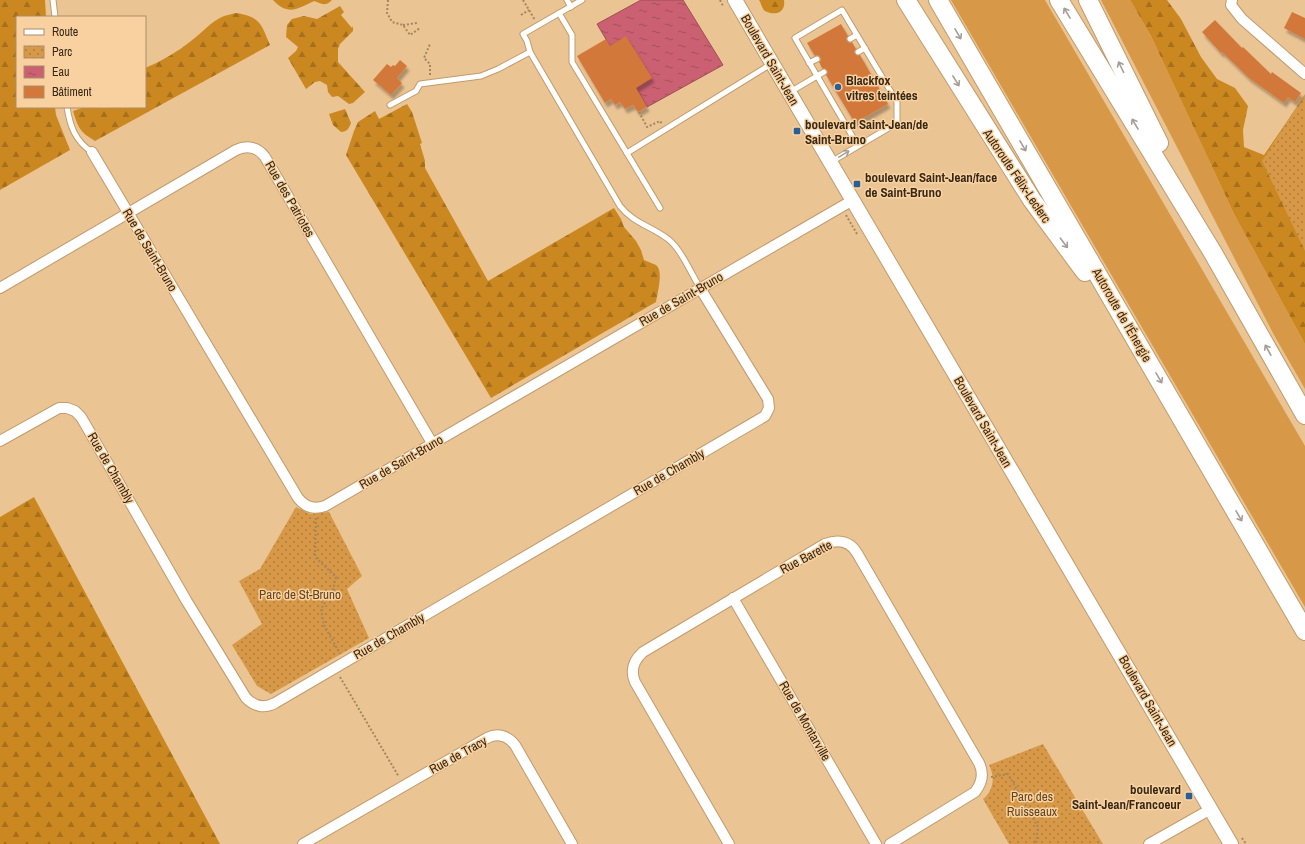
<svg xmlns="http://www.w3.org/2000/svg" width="1305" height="844" font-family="'Archivo Narrow',sans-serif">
<defs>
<pattern id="forest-firs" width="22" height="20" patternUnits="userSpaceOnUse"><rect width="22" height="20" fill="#cb8820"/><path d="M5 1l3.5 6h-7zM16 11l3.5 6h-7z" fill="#a66f1b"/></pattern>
<pattern id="park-dots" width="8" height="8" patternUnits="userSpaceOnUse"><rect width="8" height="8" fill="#d79947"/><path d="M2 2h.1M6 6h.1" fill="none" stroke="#af7d3a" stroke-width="1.8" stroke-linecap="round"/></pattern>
<pattern id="water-ripples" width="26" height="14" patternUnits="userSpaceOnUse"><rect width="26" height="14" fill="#ca6071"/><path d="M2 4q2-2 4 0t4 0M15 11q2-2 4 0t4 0" fill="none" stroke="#a54f5c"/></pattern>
<filter id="shadow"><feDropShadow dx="2.5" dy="4.5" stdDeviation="1" flood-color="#0004"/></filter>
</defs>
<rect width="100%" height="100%" fill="#ebc494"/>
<!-- green -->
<g fill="#d79947">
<polygon points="951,0 1045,0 1305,446 1305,607"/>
<polygon points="1101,0 1130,0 1151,36 1234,214 1305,344 1305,389 1274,335"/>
</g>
<!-- forest -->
<g fill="url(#forest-firs)">
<polygon points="0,0 45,0 46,17 17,17 17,107 55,107 56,115 70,150 0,190"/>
<path d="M273,0h59c-7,7 -9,4 -18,1 -17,8 -26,15 -41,-1z"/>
<path d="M759,0h25c2,13 -9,16 -19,11 -3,-2 -4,-8 -6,-11z"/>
<polygon points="1130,0 1167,0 1181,19 1201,57 1217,79 1235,88 1248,106 1243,130 1244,147 1264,155 1305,95 1305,344 1234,214 1151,36"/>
<polygon points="340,6 344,12 341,15 352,28 353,26 353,31 340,44 338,49 338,62 365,92 353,103 349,104 338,96 332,97 328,92 327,85 320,81 315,82 306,89 288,58 296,51 298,47 286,37 287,25 292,19 304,16 317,19"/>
<path d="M236,13c25,4 25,11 34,32l-175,96c-15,-9 -17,-13 -22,-30l12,-4h60v-39c17,-7 32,-16 46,-27 11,-8 20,-20 33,-25 4,-1 8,-2 12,-3z"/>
<path d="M407,104l5,8 10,31 -2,1 5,17v7l63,113 126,-73 7,11 3,8 12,14 5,9 3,10c4,2 8,3 12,5 8,6 1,29 0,37l-165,96 -145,-243 8,-24 4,-9 17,-11 4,8z"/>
<path d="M345,109l6,14c-2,5 -4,9 -10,9l-8,-7 -4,-11z"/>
<polygon points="34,497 220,844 0,844 0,517"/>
</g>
<!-- park -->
<g fill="url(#park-dots)">
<polygon points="1305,94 1305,251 1262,161"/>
<polygon points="296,507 310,514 329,512 362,576 347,589 369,638 271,694 257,686 232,645 262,624 239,581 260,569"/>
<path d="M1043,744l60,100h-94l-26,-45c11,-9 12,-22 6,-34z"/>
</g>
<!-- water -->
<polygon fill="url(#water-ripples)" stroke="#9e4f55" points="641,0 683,0 723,65 647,107 636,88 651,78 626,37 610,46 597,24"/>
<!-- building -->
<g fill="#d3783b" filter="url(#shadow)">
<polygon points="1292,12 1305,18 1305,39 1284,28"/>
<polygon points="1215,20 1242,48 1243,47 1271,74 1272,72 1301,93 1295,102 1288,97 1284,103 1249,78 1222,52 1221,53 1202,32"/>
<polygon points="841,24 848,36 846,39 847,41 850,43 852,42 856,49 854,52 855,54 860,55 888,104 855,123 826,75 828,72 827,70 822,68 819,62 821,60 820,57 818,55 815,56 807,43"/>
<polygon points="626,36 652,78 636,88 647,107 638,112 633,105 625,109 620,102 615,105 611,99 605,103 577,56 606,39 610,46"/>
<polygon points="400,60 407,66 397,78 402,83 391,95 373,80 387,64 391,67 393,65 395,66"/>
</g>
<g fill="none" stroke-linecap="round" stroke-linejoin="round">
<!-- lane casing -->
<g stroke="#c19b6d" stroke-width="7">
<g id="lane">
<polyline points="53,0 55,17"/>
<polyline points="567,0 571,7"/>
<path d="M582,0l-59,34 4,7 3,11 90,154c13,17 31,20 48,33 13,10 23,34 32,49"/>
<polyline points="559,13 572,35 572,62 660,208"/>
<polyline points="850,39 857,35"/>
<polyline points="858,52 865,48"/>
<polyline points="809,63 817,59"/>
<polyline points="790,92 824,72"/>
<polyline points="390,105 416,91 420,84 481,76 498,69 530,52"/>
<path d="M67,107c3,19 8,34 25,45"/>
<polyline points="627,153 771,64"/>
<polyline points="831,162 858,146 897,123 897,102 842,10 795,38 858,146"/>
</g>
</g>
<!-- street casing -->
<g stroke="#c19b6d" stroke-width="12">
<g id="street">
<polyline points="1232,0 1231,5 1242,19 1305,74"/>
<path d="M92,152l206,346c7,9 16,12 27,8l528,-306"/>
<path d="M0,288l236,-138c11,-5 22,-3 29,7l167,286"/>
<path d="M0,441l59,-33h8l8,3 6,6 7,12 98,171 60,98c8,8 18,11 29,5l490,-287 4,-8 -1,-9 -68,-111"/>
<polyline points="733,598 876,844"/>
<path d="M303,844l184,-106c10,-5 20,-3 28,7l57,99"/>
<path d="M729,844l-94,-162c-5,-12 -1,-22 8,-30l182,-108c13,-5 25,-3 32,9l122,210c5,10 3,20 -4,29l-85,52"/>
<polyline points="1149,844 1211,809"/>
</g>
</g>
<!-- secondary casing -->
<g stroke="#c19b6d" stroke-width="16">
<polyline id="secondary" points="735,0 1231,844"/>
</g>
<!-- highway casing -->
<g stroke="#c19b6d" stroke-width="20">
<g id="highway">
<polyline points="906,0 1032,200 1085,272"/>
<polyline points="938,0 1305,631"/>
<polyline points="1059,0 1213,253 1305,415"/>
<polyline points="1088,0 1159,143"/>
</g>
</g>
<!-- path -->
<g stroke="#a38661" stroke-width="2" stroke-dasharray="2 2" stroke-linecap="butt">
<polyline points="388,0 387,13 392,22 403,25 410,35 420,28"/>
<polyline points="523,0 535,20"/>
<polyline points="720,0 723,6"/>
<polyline points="521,15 529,10"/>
<polyline points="403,25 417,23"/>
<polyline points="430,75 430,64 424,58 430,44"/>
<polyline points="639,112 647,127 660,121 662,124"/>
<polyline points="846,215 857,234"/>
<polyline points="316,518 315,557 336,577 333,589 321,609 324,625 340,654"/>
<polyline points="340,677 399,777"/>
<polyline points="991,777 1008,774 1038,827 1036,844"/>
<polyline points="1242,838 1246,844"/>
</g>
<!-- lane -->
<use href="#lane" stroke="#fff" stroke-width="5"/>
<!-- street -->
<use href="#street" stroke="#fff" stroke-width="10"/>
<!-- secondary -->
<use href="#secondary" stroke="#fff" stroke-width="14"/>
<!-- highway -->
<use href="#highway" stroke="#fff" stroke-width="18"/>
</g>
<!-- one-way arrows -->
<defs><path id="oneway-shaft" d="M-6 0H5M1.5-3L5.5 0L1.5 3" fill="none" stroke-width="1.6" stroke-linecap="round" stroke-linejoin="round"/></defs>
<g stroke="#a59e96">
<use href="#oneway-shaft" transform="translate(1067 13) rotate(-121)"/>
<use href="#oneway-shaft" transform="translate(958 34) rotate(60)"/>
<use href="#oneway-shaft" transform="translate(1121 67) rotate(-116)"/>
<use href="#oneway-shaft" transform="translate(956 81) rotate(58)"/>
<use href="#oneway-shaft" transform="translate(1135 124) rotate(-121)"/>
<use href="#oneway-shaft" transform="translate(1023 146) rotate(60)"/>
<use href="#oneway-shaft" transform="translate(844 154) rotate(-31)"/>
<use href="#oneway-shaft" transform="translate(1064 243) rotate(53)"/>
<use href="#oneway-shaft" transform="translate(1268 350) rotate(-119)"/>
<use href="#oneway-shaft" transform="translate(1159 378) rotate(60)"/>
<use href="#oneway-shaft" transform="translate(1239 516) rotate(60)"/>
</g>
<!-- markers -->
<g fill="#285f97" stroke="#f9d1a1" stroke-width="1.5">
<circle cx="838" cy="87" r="4"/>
<rect x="793" y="127" width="8" height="8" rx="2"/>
<rect x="853" y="180" width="8" height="8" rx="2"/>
<rect x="1185" y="792" width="8" height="8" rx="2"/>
</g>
<g text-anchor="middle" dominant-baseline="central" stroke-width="3" stroke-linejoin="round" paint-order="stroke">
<!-- street labels -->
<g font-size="13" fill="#372815" stroke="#f9d1a1">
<text transform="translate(770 60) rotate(60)">Boulevard Saint-Jean</text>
<text transform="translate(1017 176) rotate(56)">Autoroute Félix-Leclerc</text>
<text transform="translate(290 199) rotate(60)">Rue des Patriotes</text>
<text transform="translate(150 250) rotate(59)">Rue de Saint-Bruno</text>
<text transform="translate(681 299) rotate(-30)">Rue de Saint-Bruno</text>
<text transform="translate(1122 315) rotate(60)">Autoroute de l'Énergie</text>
<text transform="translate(983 422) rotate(60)">Boulevard Saint-Jean</text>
<text transform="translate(401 462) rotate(-30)">Rue de Saint-Bruno</text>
<text transform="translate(111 468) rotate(60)">Rue de Chambly</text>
<text transform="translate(669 472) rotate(-30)">Rue de Chambly</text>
<text transform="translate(806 557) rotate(-28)">Rue Barette</text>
<text transform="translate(389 636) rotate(-30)">Rue de Chambly</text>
<text transform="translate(1148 701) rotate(60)">Boulevard Saint-Jean</text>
<text transform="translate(805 721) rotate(60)">Rue de Montarville</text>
<text transform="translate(458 755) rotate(-29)">Rue de Tracy</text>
</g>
<!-- poi labels -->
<g font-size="13" font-weight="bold" fill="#372815" stroke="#f9d1a1" text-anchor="start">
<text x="846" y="80">Blackfox<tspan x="846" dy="15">vitres teintées</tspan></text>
<text x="805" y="124">boulevard Saint-Jean/de<tspan x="805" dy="15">Saint-Bruno</tspan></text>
<text x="865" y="177">boulevard Saint-Jean/face<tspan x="865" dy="15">de Saint-Bruno</tspan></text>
<text x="1181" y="789" text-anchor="end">boulevard<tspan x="1181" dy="15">Saint-Jean/Francoeur</tspan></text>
</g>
<!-- park labels -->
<g font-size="13" fill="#61441e" stroke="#f9d1a1">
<text x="300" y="594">Parc de St-Bruno</text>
<text x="1032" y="796">Parc des<tspan x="1032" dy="15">Ruisseaux</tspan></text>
</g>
</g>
<!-- legend -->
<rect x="16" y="16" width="130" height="92" fill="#f9d1a1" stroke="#ab8d69"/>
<rect x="24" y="29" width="20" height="6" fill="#ffffff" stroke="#ab8d69"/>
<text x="52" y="36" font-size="12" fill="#372815">Route</text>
<rect x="24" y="46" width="20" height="12" fill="url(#park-dots)" stroke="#ab8d69"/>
<text x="52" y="56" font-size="12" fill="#372815">Parc</text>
<rect x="24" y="66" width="20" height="12" fill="url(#water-ripples)" stroke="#ab8d69"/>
<text x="52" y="76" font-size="12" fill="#372815">Eau</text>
<rect x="24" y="86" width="20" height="12" fill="#d3783b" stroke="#ab8d69"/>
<text x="52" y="96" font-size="12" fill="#372815">Bâtiment</text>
</svg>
